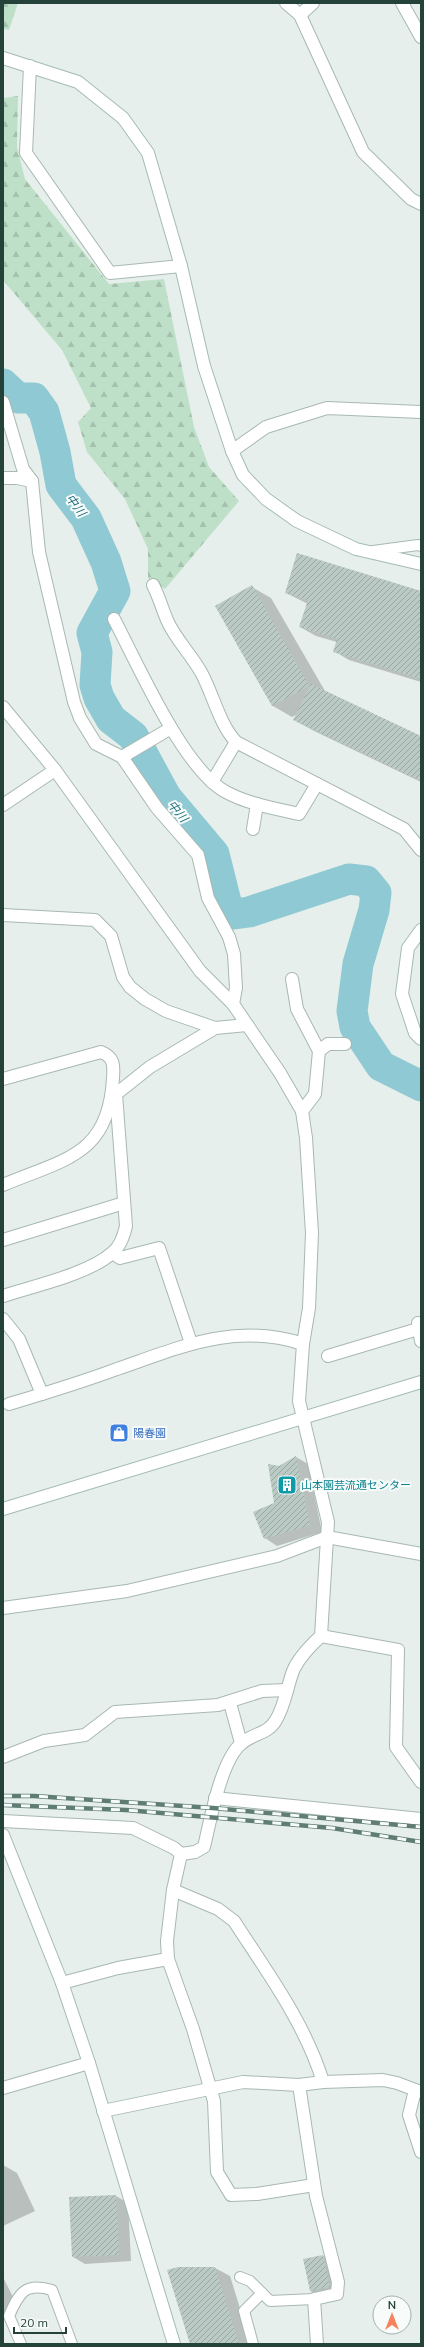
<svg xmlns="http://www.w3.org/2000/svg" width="424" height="2347" font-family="Mulish,'Noto Sans JP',sans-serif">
<defs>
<pattern id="forest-firs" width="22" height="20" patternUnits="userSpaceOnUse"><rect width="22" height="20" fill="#bfe0c8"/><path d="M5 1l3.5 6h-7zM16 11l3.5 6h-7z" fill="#a4c1ad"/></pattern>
<pattern id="building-hatch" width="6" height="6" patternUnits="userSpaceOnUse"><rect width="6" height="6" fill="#bbcac4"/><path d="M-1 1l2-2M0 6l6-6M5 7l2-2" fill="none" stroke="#98a6a0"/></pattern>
</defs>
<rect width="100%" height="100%" fill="#e6efeb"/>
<!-- forest -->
<g fill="url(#forest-firs)">
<polygon points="3,3 18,3 9,30 3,29"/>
<polygon points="18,96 17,147 25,179 109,284 164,279 194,427 209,467 239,501 165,589 148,578 148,549 125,499 87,452 78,422 91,408 62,350 3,280 3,98"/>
</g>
<!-- shadow -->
<g fill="#0003">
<polygon points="252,587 271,598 325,691 421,737 421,782 314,731 294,720 297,714 292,717 273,706"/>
<polygon points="421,592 421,682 349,660 334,651 337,642 316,636 300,627 308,604 286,593"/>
<polygon points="296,1457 308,1464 322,1532 277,1546 265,1538 276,1504"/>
<polygon points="3,2165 17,2173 35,2211 3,2226"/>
<polygon points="116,2196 128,2203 131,2261 85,2264 73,2257"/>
<polygon points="323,2256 332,2261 338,2292 319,2295 310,2291"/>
<polygon points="215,2268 230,2276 251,2344 191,2344"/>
<polygon points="3,2277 18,2307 3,2314"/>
</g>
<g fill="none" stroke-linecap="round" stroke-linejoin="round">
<!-- river -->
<polyline stroke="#8ec9d4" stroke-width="31" points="3,384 18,398 34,398 44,412 55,452 61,485 86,518 106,562 115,591 92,633 97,652 95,685 99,698 111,719 133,736 166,797 214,854 227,906 234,914 249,912 349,879 366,881 376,893 374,910 358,964 352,1011 355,1027 381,1066 421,1086"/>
</g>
<!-- building -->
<g fill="url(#building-hatch)">
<polygon points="297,553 421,591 421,679 333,652 337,639 299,627 308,600 285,593"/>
<polygon points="252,585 309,686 272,706 215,606"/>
<polygon points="311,684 421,736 421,781 293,720"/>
<polygon points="296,1456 310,1525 264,1539 253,1512 274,1503 268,1464 279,1466"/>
<polygon points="116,2195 119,2255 72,2257 69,2197"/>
<polygon points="323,2255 330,2287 310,2291 303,2259"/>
<polygon points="178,2267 215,2267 239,2344 190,2344 167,2270"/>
</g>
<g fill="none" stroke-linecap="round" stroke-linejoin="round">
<!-- lane casing -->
<g stroke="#a8b8b2" stroke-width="12">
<g id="lane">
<polyline points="373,551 418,545 421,546"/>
<polyline points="240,2277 250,2281 270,2301 314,2299"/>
<path d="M21,2344l-12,-28c10,-23 16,-34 43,-26l20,54"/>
<polyline points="253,2344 244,2311 262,2293"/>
</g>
</g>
<!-- street casing -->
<g stroke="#a8b8b2" stroke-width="14">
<g id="street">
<polyline points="286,3 300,15 313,3"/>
<polyline points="402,3 421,37"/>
<polyline points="300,15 363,152 411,199 421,204"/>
<polyline points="30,66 26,153 110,273 181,266"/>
<polyline points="3,402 23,469 32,481 39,552 74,702 80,718 96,744 122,757 157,808 198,855 208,898 229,937 234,954 236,988 233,1004"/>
<polyline points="232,451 266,427 327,408 421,412"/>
<polyline points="3,478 17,478 32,481"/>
<path d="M153,585c6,12 9,23 14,35 8,19 25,35 35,54 12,23 17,49 34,68l168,87 17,21"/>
<path d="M114,619c23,44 70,151 112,173 22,12 48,16 73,22l18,-30"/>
<polyline points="3,707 55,770 200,971 233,1004 280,1073 302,1111"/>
<polyline points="122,757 171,728"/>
<polyline points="212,782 236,742"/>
<polyline points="3,805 55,770"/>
<polyline points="253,829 257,804"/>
<polyline points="3,915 95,920 111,936 123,977 130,987 145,999 166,1011 215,1028 247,1025"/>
<polyline points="292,979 297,1009 319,1051"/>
<path d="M3,1079l98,-27c13,5 13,13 12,26 -4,78 -49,81 -110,107"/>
<polyline points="3,1240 124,1203"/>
<polyline points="113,1253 120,1258 159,1248 191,1343"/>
<path d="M3,1296c30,-10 86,-22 109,-43 8,-6 12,-18 14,-27l-10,-132 34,-27 65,-39"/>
<polyline points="3,1319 19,1339 42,1394"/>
<polyline points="418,1323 421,1341"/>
<polyline points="328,1356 418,1329"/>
<path d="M9,1404c37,-11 73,-22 108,-35 64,-22 118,-47 186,-25"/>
<polyline points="3,1608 127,1591 277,1556 327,1537 421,1554"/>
<polyline points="321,1636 398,1650 396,1747 421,1782"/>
<polyline points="230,1703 241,1743"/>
<polyline points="3,1757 44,1741 85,1735 115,1712 218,1705 262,1691 287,1690"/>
<polyline points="215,1798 421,1819"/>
<polyline points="3,1821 133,1828 174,1848 181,1854 173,1890 167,1941 168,1959 193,2029 214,2101 217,2172 231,2195 257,2194 314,2185"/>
<path d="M181,1854l14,-2 9,-5c6,-25 17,-88 38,-104 12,-10 26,-9 34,-23 9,-15 11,-33 17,-49 6,-14 17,-25 28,-35l7,-114 -29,-121 4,-57 6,-36 3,-75 -6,-95 -4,-27 13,-17 4,-43 9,-7h17"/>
<path d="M173,1890l45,19 16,12c33,51 71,102 89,161"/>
<polyline points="62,1983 118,1968 168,1959"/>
<polyline points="299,2085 316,2196 338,2282 337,2294 314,2299 317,2344"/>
<polyline points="3,2088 89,2063"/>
<polyline points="415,2090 409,2115 421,2152"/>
<polyline points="103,2111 243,2082 299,2085 323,2082 383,2080 397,2083 421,2092"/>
</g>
</g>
<!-- secondary casing -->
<g stroke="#a4bbb3" stroke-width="14">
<g id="secondary">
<polyline points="3,58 78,82 123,118 148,153 181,266 204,366 232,451 243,475 266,499 297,521 356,549 421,564"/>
<polyline points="421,930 408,948 402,994 415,1033 421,1039"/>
<polyline points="3,1509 421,1382"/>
<polyline points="3,1835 62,1983 89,2063 174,2344"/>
</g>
</g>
<!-- lane -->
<use href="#lane" stroke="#fff" stroke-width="10"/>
<!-- street -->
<use href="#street" stroke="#fff" stroke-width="12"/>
<!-- secondary -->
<use href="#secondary" stroke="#fff" stroke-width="12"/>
<!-- rail casing -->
<g stroke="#5f7d75" stroke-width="4.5">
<g id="rail">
<polyline points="3,1796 34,1796 213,1808 421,1827"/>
<polyline points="3,1805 126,1810 332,1828 421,1842"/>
</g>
</g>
<!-- rail -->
<use href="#rail" stroke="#f7fbf9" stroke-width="3" stroke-dasharray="9" stroke-linecap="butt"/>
</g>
<!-- icons -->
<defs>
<g id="shop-square" transform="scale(1)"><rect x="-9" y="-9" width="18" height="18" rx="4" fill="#3f7fe0" stroke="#f7fbf9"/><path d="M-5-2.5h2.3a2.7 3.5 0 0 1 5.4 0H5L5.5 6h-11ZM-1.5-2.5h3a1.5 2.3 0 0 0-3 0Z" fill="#fff"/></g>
<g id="building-square" transform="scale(1)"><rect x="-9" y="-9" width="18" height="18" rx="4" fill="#0f9aa8" stroke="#f7fbf9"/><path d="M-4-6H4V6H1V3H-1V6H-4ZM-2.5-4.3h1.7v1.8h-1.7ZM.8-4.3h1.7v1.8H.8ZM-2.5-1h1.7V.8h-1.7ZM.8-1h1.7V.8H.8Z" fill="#fff"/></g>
</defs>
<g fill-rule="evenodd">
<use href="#shop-square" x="119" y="1433"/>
<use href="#building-square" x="287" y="1485"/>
</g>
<g text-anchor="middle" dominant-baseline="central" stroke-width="4" stroke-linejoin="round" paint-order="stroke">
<!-- shop labels -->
<g font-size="11" fill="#366cbe" stroke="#f7fbf9" text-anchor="start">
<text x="133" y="1433">陽春園</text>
</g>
<!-- culture labels -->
<g font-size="11" fill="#0d838f" stroke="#f7fbf9" text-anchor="start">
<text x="301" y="1485">山本園芸流通センター</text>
</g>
<!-- water labels -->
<g font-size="12" font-style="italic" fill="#1c6f80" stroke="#f7fbf9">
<text transform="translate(76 505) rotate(53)">中川</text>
<text transform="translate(178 811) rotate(51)">中川</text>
</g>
</g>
<!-- border -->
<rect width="424" height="2347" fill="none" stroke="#24423a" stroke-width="8"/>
<!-- north arrow -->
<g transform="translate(392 2315)"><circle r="19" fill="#f7fbf9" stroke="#a3b1ad"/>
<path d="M0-3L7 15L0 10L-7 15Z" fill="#f4845f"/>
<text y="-6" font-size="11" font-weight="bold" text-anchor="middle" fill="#24423a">N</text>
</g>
<!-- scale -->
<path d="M14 2327v6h52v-6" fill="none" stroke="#24423a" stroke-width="2"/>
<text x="20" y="2327" font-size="12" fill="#24423a" stroke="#f7fbf9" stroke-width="3" paint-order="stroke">20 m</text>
</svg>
